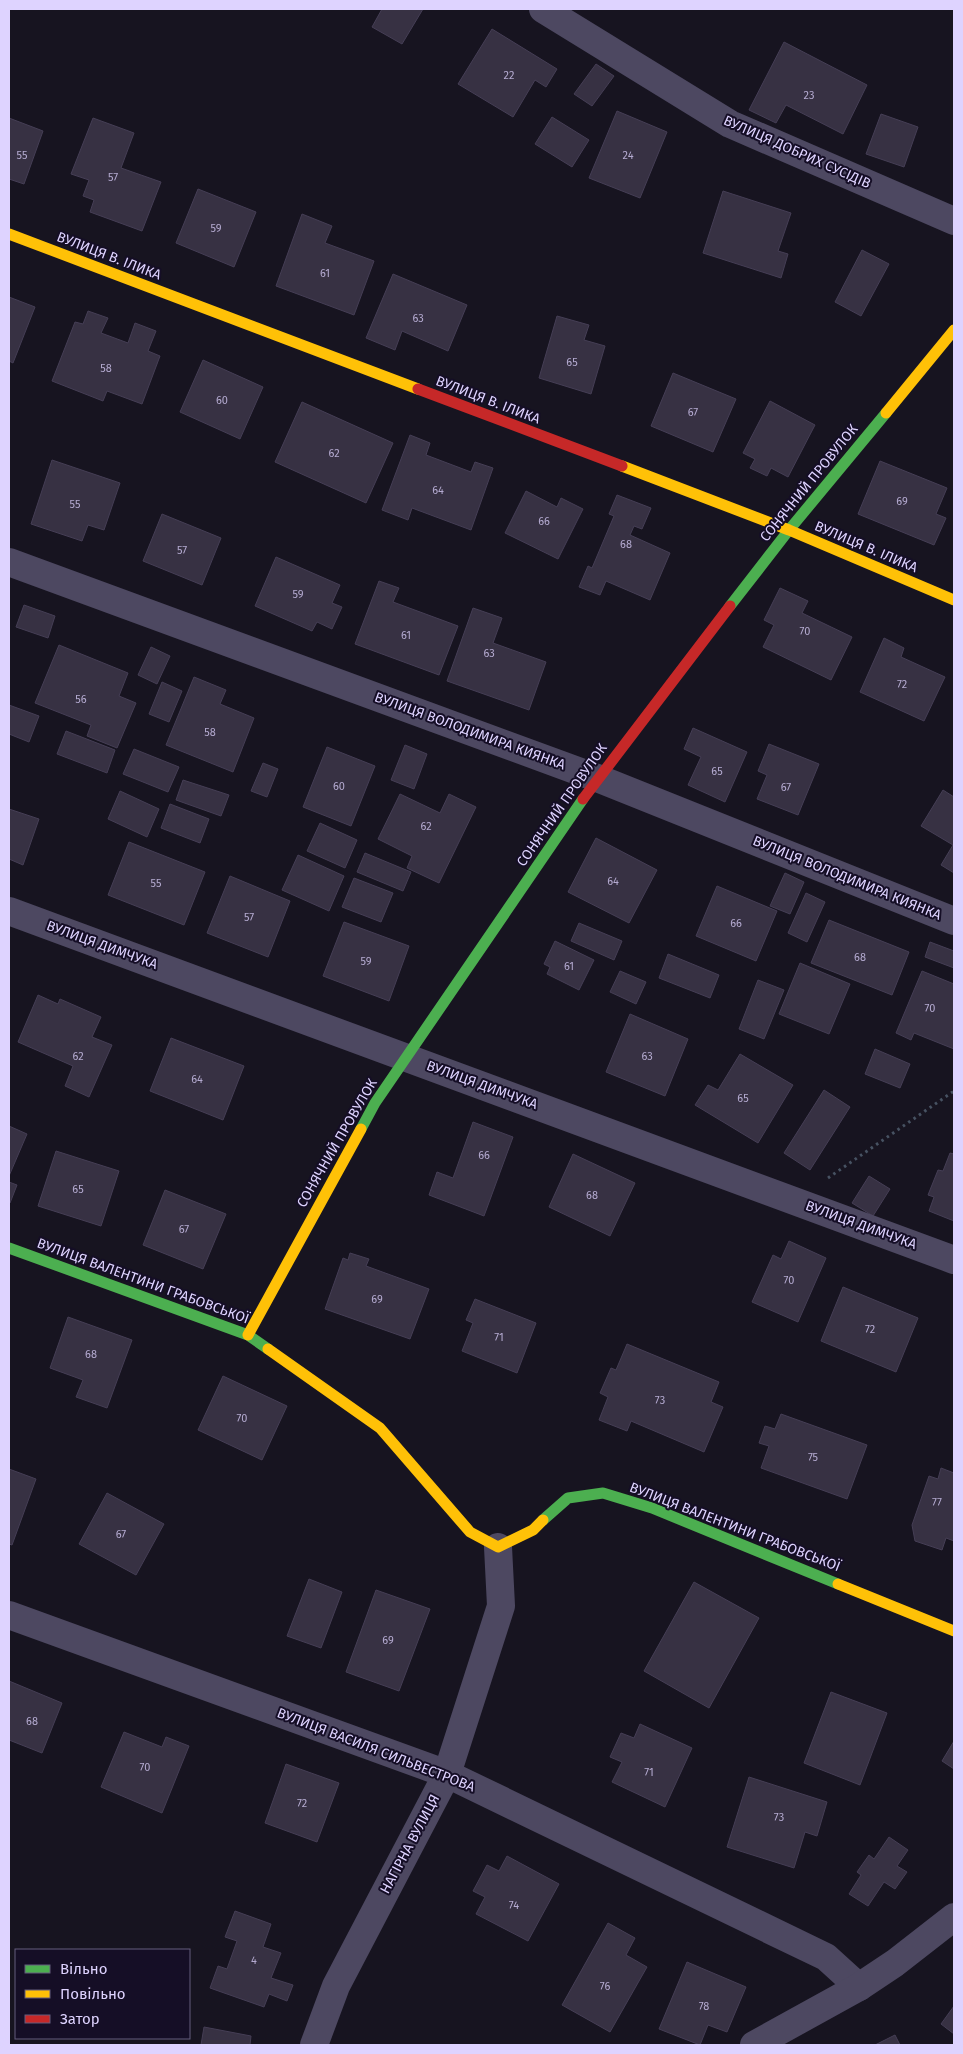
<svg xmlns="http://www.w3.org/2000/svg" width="963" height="2054" font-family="'Fira Sans',sans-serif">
<rect width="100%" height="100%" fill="#171420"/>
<!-- building -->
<g fill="#373143" stroke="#453e55">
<polygon points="382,9 423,9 402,44 372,27"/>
<polygon points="492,29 557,69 546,87 535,80 513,117 458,84"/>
<polygon points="784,42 867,85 843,134 786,105 776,123 749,110"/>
<polygon points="596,64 614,76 592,106 574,94"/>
<polygon points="617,111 667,132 640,198 589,178"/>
<polygon points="881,114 918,127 904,167 866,154"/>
<polygon points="552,117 589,140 572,167 535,144"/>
<polygon points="9,118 43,131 24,184 9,179"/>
<polygon points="93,118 134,133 121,168 161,182 142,231 90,212 94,200 83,196 89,180 71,174"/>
<polygon points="198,189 256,212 234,267 176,243"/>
<polygon points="723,191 791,213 778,251 788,254 781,278 703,253"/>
<polygon points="302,214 332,226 325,243 374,261 354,315 276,286"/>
<polygon points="862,250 889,264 861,316 835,302"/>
<polygon points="393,274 467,305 448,351 402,331 395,350 366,338"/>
<polygon points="9,297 35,307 13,363 9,361"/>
<polygon points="88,311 108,318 101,333 128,343 135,323 156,331 148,351 160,356 142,404 107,391 103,401 52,381 75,322 83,324"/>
<polygon points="557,316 589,325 584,340 605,346 591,394 539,378"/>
<polygon points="203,360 263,387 240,439 180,412"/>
<polygon points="673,373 736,399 713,452 651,426"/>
<polygon points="770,401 815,425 788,477 771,468 767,476 750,468 755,459 743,453"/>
<polygon points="302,402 393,443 366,503 275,462"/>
<polygon points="410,435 430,443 426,455 471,472 475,462 493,468 471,530 412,508 408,520 382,510"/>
<polygon points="52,460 120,483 104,530 88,525 82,541 31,524"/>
<polygon points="880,461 947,488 936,514 946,518 934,545 858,514"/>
<polygon points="526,491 557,507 561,498 583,509 558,559 505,533"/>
<polygon points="617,495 651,508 642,529 634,526 630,535 670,553 650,600 606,581 600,595 579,587 588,566 592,568 614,516 609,514"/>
<polygon points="162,514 221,538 202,585 143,561"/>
<polygon points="276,557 340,585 332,603 342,607 332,629 317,622 312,631 255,606"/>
<polygon points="379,581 399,588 393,602 458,626 439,675 355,644"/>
<polygon points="780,588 808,601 802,613 852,637 831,680 763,647 774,625 764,620"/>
<polygon points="24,605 55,616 48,638 16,627"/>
<polygon points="473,608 502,618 493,643 546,662 529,710 447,681"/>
<polygon points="884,638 904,648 901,657 945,677 924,721 860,692"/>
<polygon points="59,645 128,673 119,696 136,703 117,748 87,736 91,725 35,703"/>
<polygon points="151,647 170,656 157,684 138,675"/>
<polygon points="194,677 226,690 220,704 254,718 233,772 166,745"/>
<polygon points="162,682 182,691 169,722 149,714"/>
<polygon points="9,705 39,716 29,742 9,734"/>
<polygon points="693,728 747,752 725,802 688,785 701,757 684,749"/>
<polygon points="66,731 115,750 107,773 57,754"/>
<polygon points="769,744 819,764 798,815 757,799 767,775 758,771"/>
<polygon points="405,745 427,754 414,789 391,780"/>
<polygon points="327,747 375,766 351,826 303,807"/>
<polygon points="134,749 179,767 168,792 123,774"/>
<polygon points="263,763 278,769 267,797 251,791"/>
<polygon points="183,780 229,795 221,816 176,800"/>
<polygon points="943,790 954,797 954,873 941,865 953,845 921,826"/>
<polygon points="120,791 159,809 147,837 108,819"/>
<polygon points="400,794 440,813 449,794 476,807 439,883 407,868 412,856 378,839"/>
<polygon points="170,804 209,819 200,843 161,828"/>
<polygon points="9,809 39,819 23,865 9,859"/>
<polygon points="320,823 357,840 345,868 307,851"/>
<polygon points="596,838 657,870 629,923 568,892"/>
<polygon points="129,842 205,872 184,925 108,895"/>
<polygon points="365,853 411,872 403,891 357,872"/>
<polygon points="298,855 344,876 329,911 282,890"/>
<polygon points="785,873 804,882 790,914 770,906"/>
<polygon points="230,876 290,901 268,957 207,933"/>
<polygon points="354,878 393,893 381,922 342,907"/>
<polygon points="717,886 777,911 756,961 696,936"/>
<polygon points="806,893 825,902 807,942 788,933"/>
<polygon points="829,920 909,952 892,995 811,963"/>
<polygon points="344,922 409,946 389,1001 323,976"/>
<polygon points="579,923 622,941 614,960 571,941"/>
<polygon points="555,941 594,960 579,990 547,974 550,967 544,964"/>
<polygon points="930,942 954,951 954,968 925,957"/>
<polygon points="668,954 719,975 710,998 659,978"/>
<polygon points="800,963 850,984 829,1034 779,1014"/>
<polygon points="620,971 646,982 636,1004 610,992"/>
<polygon points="922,971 954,984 954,1049 914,1033 911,1040 896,1033"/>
<polygon points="758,980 784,990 764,1039 739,1029"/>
<polygon points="38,995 58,1004 60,999 101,1017 92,1037 112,1045 89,1097 65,1086 73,1066 18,1042"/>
<polygon points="630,1014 688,1039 665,1096 606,1072"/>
<polygon points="171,1038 244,1066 223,1120 150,1091"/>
<polygon points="875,1049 910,1064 900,1088 865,1074"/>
<polygon points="740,1054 793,1085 758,1143 695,1105 708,1085 718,1090"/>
<polygon points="824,1090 850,1107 810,1170 784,1153"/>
<polygon points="473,1122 513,1137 484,1216 429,1195 437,1172 453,1178"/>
<polygon points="9,1126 27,1134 9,1176"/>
<polygon points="56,1151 119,1171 101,1226 38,1206"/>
<polygon points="950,1153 954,1154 954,1221 929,1211 934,1197 928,1195 938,1170 943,1171"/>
<polygon points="573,1154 635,1183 610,1236 549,1207"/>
<polygon points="869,1176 890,1189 873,1216 852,1203"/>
<polygon points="9,1182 17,1185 10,1203 9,1202"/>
<polygon points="165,1190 226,1214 203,1269 143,1245"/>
<polygon points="789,1241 826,1258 798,1322 752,1302 773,1255 781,1259"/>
<polygon points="350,1253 369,1259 366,1266 429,1289 410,1339 325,1309 343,1258 348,1260"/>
<polygon points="843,1287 918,1318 896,1372 821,1341"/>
<polygon points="475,1299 536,1323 517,1373 462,1351 473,1323 466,1320"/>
<polygon points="68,1317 132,1340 107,1408 76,1397 83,1380 50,1368"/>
<polygon points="627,1344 719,1382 711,1402 723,1407 704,1452 631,1421 627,1431 599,1420 608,1397 600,1393 611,1368 616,1370"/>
<polygon points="223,1376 287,1406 262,1460 198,1430"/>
<polygon points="781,1414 867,1445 847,1499 761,1468 769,1446 759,1443 765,1426 775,1429"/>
<polygon points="941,1468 954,1473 954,1541 946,1538 942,1550 915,1541 912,1525 929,1476 938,1479"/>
<polygon points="9,1469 36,1479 12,1545 9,1544"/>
<polygon points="107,1493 164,1524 136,1575 79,1544"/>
<polygon points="309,1579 342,1592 321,1648 287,1636"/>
<polygon points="694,1582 759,1618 709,1708 644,1671"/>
<polygon points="376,1590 430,1609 399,1691 346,1672"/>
<polygon points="9,1681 62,1703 42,1753 9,1740"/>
<polygon points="831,1692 887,1713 860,1785 804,1763"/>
<polygon points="640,1724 692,1748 665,1807 612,1782 622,1762 610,1757 621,1733 634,1738"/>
<polygon points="124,1732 162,1747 166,1737 189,1746 162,1813 101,1787"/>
<polygon points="954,1741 954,1769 942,1761"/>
<polygon points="286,1764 339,1783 317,1842 265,1823"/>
<polygon points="749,1777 827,1802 817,1836 805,1832 794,1868 727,1847"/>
<polygon points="889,1837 908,1850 897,1866 907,1872 895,1889 884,1882 868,1906 849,1894 861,1875 857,1872 869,1855 874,1859"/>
<polygon points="507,1856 559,1884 528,1941 476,1914 485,1897 473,1891 487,1865 499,1871"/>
<polygon points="235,1911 271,1924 263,1947 281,1953 271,1978 293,1985 287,2001 269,1994 264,2007 210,1988 218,1966 227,1969 237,1941 225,1937"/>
<polygon points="608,1923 635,1938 626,1955 647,1967 610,2032 562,2005"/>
<polygon points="687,1962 746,1987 727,2032 708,2025 700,2045 659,2029"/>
<polygon points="954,2006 954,2034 941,2024"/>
<polygon points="204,2027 251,2036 250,2045 201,2045"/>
<polygon points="895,2035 900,2045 875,2045"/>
</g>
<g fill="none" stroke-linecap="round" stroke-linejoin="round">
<!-- path -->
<polyline stroke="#475262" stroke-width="3" stroke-dasharray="2.5 4" stroke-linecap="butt" points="828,1178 954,1091"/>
<!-- street -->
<g stroke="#4d4861" stroke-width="28">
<polyline points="543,9 730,124 954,221"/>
<polyline points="9,562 597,778 954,921"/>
<polyline points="9,911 954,1260"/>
<polyline points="9,1615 447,1774 826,1957 859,1987"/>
<polyline points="314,2045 336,1986 447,1774 501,1606 498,1547"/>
<polyline points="754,2045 859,1987 895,1963 954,1917"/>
</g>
<!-- fast -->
<g stroke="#4caf50" stroke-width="11">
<polyline points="730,606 789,530 886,413"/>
<polyline points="361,1129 375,1103 583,799"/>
<polyline points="9,1248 248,1335 268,1349"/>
<polyline points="543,1520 568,1498 603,1493 652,1508 838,1584"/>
</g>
<!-- slow -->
<g stroke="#ffc107" stroke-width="11">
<polyline points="9,234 418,389"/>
<polyline points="886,413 954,330"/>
<polyline points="622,466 789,530 954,600"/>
<polyline points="248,1335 361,1129"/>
<polyline points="268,1349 380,1428 470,1532 498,1547 533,1530 543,1520"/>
<polyline points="838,1584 954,1631"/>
</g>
<!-- jam -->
<g stroke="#c62828" stroke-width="11">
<polyline points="418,389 622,466"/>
<polyline points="583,799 730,606"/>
</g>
</g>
<g text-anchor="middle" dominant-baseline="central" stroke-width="4" stroke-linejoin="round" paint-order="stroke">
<!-- number labels -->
<g font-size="11" fill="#b4aad0">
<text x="509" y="75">22</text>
<text x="809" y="95">23</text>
<text x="22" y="155">55</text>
<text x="628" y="155">24</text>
<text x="113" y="177">57</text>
<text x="216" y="228">59</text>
<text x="325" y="273">61</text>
<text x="418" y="318">63</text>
<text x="572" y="362">65</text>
<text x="106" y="368">58</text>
<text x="222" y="400">60</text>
<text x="693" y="412">67</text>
<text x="334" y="453">62</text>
<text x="438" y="490">64</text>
<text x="902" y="501">69</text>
<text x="75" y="504">55</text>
<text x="544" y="521">66</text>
<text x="626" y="544">68</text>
<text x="182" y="550">57</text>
<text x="298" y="594">59</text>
<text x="805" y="631">70</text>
<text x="406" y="635">61</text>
<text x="489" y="653">63</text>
<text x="902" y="684">72</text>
<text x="81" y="699">56</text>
<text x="210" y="732">58</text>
<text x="717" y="771">65</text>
<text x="339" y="786">60</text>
<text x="786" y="787">67</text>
<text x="426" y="826">62</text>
<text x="613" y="881">64</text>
<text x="156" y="883">55</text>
<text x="249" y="917">57</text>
<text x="736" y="923">66</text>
<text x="860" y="957">68</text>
<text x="366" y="961">59</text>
<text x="569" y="966">61</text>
<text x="930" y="1008">70</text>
<text x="78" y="1056">62</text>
<text x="647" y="1056">63</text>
<text x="197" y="1079">64</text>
<text x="743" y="1098">65</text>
<text x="484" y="1155">66</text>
<text x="78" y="1189">65</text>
<text x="592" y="1195">68</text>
<text x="184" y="1229">67</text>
<text x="789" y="1280">70</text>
<text x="377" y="1299">69</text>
<text x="870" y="1329">72</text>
<text x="499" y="1337">71</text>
<text x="91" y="1354">68</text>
<text x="660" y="1400">73</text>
<text x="242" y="1418">70</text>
<text x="813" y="1457">75</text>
<text x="937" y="1502">77</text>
<text x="121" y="1534">67</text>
<text x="388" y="1640">69</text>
<text x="32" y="1721">68</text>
<text x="145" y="1767">70</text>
<text x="649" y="1772">71</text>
<text x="302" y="1803">72</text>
<text x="779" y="1817">73</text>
<text x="514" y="1905">74</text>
<text x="254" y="1960">4</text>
<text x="605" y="1986">76</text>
<text x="704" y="2006">78</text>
</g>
<!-- street labels -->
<g font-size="14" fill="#ded3ff" stroke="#150e26">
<text transform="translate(797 152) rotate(24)">ВУЛИЦЯ ДОБРИХ СУСІДІВ</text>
<text transform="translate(109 256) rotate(21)">ВУЛИЦЯ В. ІЛИКА</text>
<text transform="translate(488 400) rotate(21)">ВУЛИЦЯ В. ІЛИКА</text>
<text transform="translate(809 483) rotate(-51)">СОНЯЧНИЙ ПРОВУЛОК</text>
<text transform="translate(866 547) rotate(23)">ВУЛИЦЯ В. ІЛИКА</text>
<text transform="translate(470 731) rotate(20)">ВУЛИЦЯ ВОЛОДИМИРА КИЯНКА</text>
<text transform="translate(562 805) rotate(-55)">СОНЯЧНИЙ ПРОВУЛОК</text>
<text transform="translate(847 878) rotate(22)">ВУЛИЦЯ ВОЛОДИМИРА КИЯНКА</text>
<text transform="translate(102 945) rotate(20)">ВУЛИЦЯ ДИМЧУКА</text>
<text transform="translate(482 1085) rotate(20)">ВУЛИЦЯ ДИМЧУКА</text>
<text transform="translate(337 1143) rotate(-60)">СОНЯЧНИЙ ПРОВУЛОК</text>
<text transform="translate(861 1225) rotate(20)">ВУЛИЦЯ ДИМЧУКА</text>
<text transform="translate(143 1281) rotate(20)">ВУЛИЦЯ ВАЛЕНТИНИ ГРАБОВСЬКОЇ</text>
<text transform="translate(735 1527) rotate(21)">ВУЛИЦЯ ВАЛЕНТИНИ ГРАБОВСЬКОЇ</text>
<text transform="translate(376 1750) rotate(21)">ВУЛИЦЯ ВАСИЛЯ СИЛЬВЕСТРОВА</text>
<text transform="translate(410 1844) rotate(-62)">НАГІРНА ВУЛИЦЯ</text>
</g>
</g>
<!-- border -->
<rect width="963" height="2054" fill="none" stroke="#ded3ff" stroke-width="20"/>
<!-- legend -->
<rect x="15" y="1949" width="175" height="90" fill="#150e26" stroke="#655d7d"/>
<rect x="25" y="1965" width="25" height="8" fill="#4caf50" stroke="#655d7d"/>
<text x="60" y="1974" font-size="15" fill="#ded3ff">Вільно</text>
<rect x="25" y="1990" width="25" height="8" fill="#ffc107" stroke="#655d7d"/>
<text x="60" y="1999" font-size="15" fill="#ded3ff">Повільно</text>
<rect x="25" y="2015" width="25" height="8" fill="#c62828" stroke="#655d7d"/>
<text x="60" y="2024" font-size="15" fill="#ded3ff">Затор</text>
</svg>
